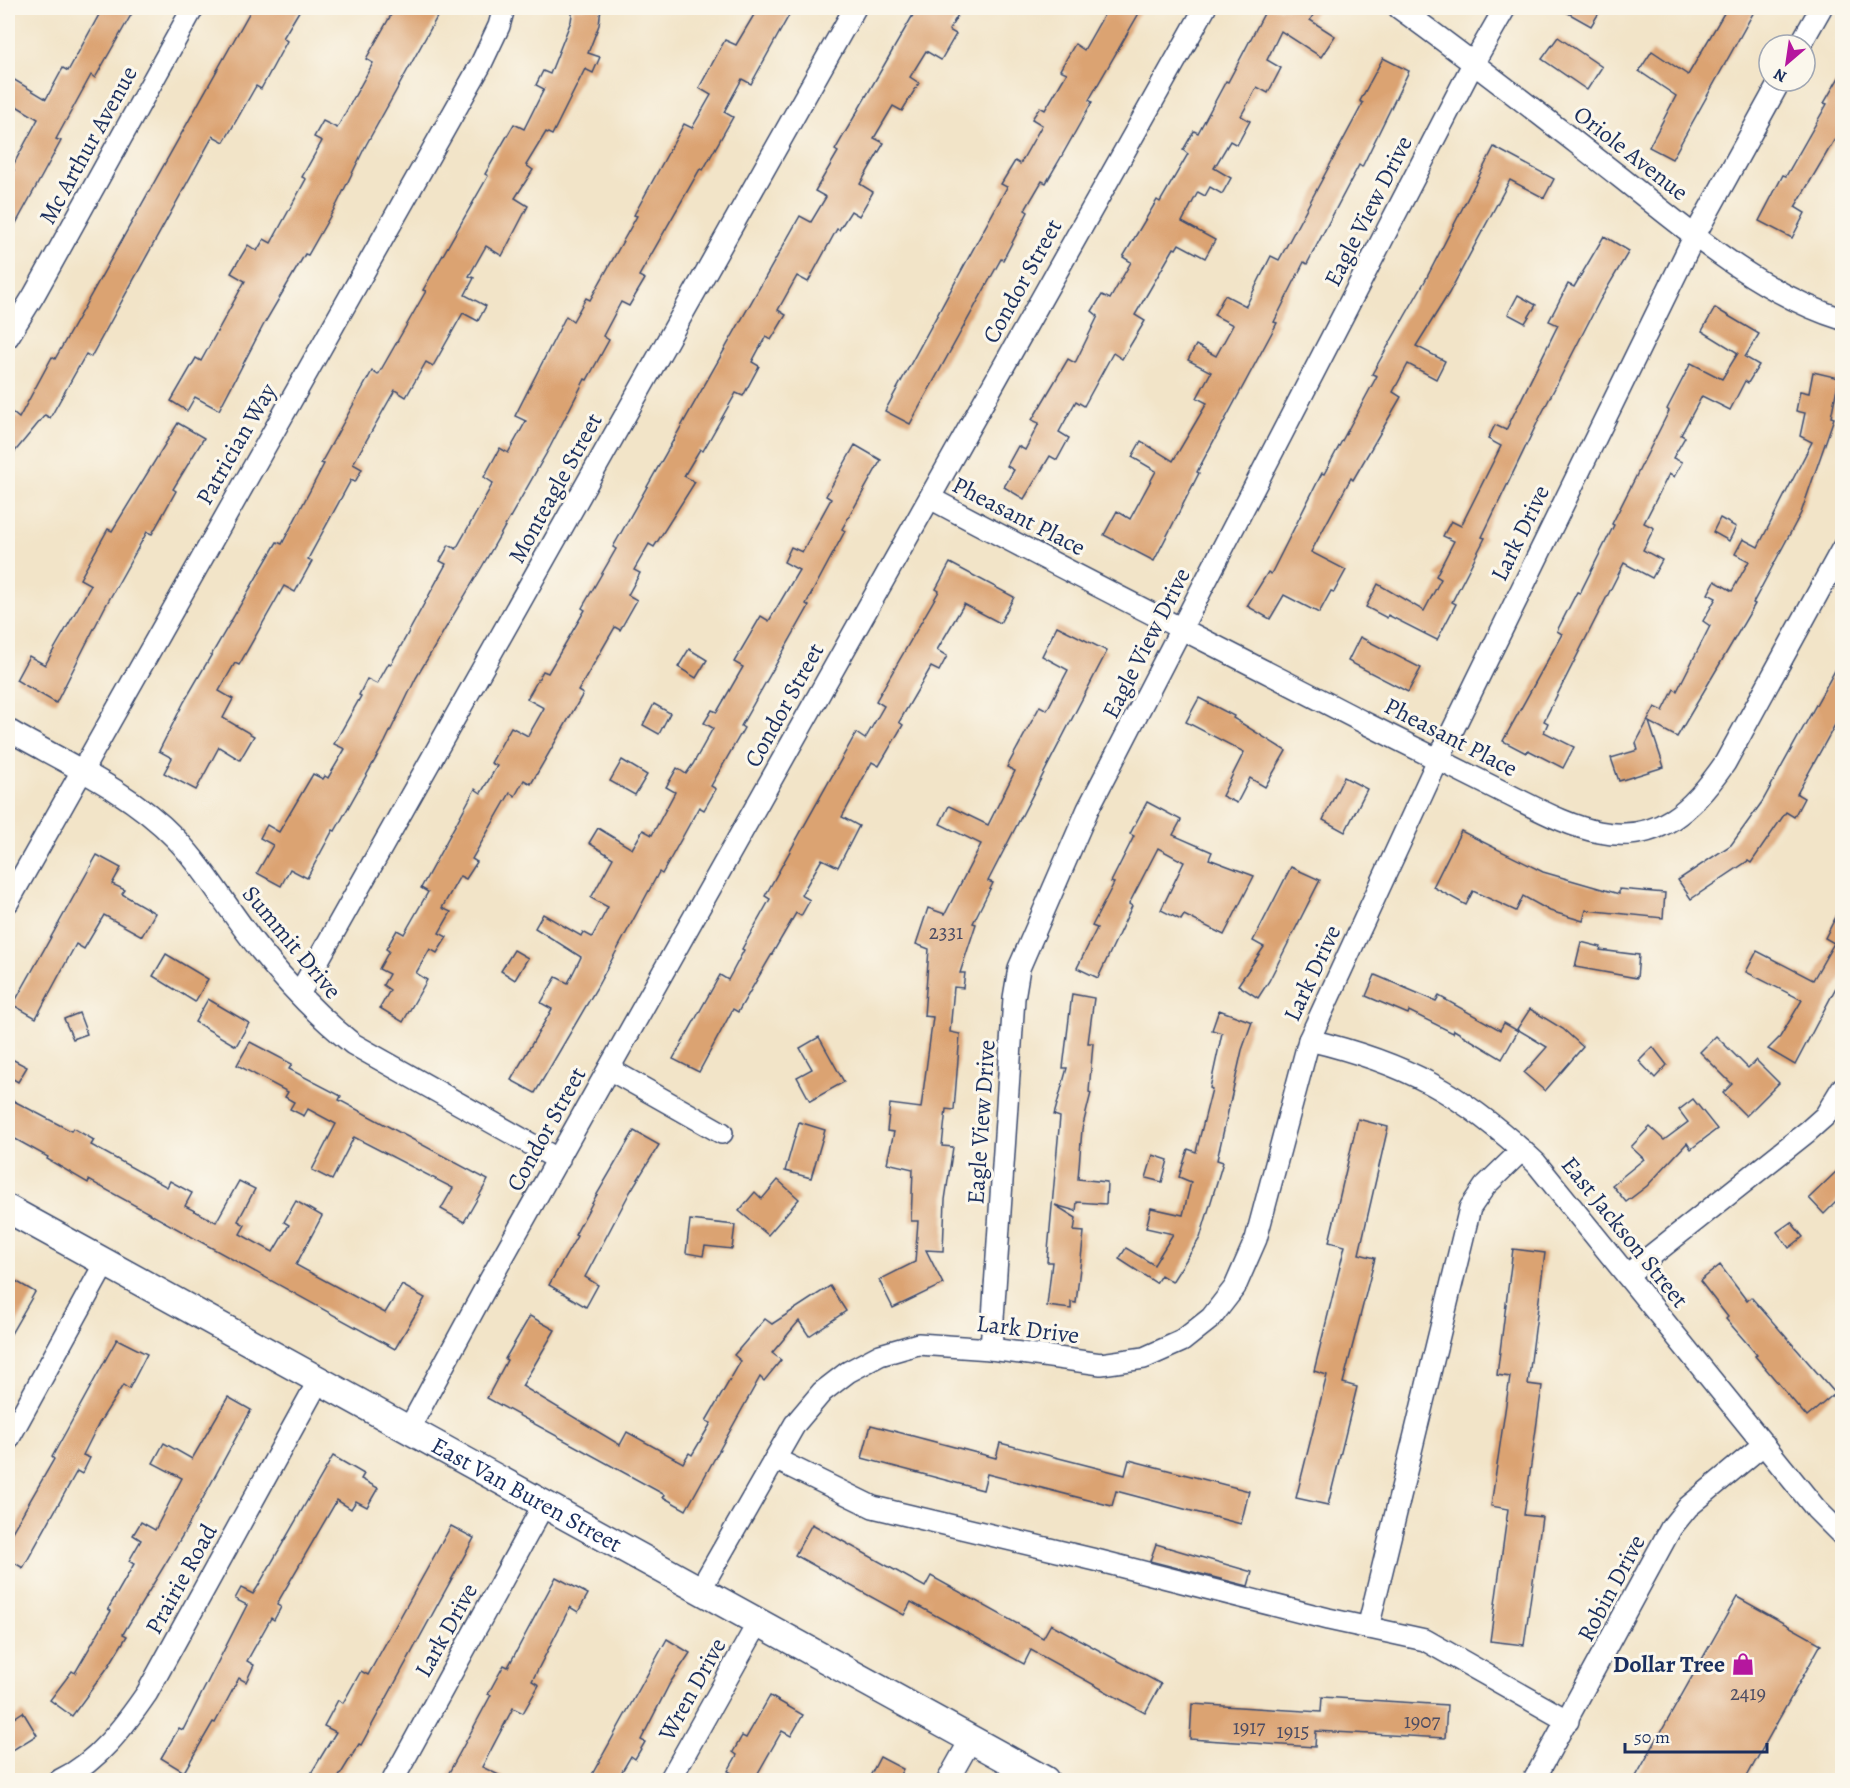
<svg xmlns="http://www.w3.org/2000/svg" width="1850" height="1788" font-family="Alegreya,serif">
<rect width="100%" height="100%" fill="#fbf7ec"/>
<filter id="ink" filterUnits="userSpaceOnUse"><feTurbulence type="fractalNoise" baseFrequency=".0167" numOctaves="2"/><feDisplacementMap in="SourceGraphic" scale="12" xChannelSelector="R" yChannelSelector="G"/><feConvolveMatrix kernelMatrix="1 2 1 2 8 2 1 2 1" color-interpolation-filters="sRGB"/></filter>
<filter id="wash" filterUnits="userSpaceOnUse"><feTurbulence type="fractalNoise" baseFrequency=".008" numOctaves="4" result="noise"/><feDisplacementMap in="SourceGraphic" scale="24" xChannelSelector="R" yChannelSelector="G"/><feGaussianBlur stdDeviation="1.35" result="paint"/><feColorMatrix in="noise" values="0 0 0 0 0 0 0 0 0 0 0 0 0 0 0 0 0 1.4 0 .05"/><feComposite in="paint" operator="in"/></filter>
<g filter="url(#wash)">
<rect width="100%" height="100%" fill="#f2e4c8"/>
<g id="blocks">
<!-- building -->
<g fill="#dba372">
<polygon points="94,8 135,8 95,78 91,75 56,139 61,141 8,238 8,182 14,170 11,169 38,119 8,101 8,76 46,99 63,68 68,71 101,11"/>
<polygon points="252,8 301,8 283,38 287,41 261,89 256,86 224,142 213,136 91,357 86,354 50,418 45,415 8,460 8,409 19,418 52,357 55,359"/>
<polygon points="395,8 442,8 366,145 337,204 308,255 305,254 264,324 219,410 195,397 187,411 171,401 196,358 201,361 245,281 231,273 248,245 257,251 264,239 271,243 306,179 302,177 322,141 314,137 323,121 337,128 373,63 366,59"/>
<polygon points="573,8 601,8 599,25 588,53 600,57 593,73 585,69 552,135 546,132 526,165 533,170 515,198 528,206 502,256 486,246 469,276 474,278 465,295 486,306 478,321 463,313 433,366 426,362 406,397 395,390 353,464 362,469 355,482 351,480 308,559 312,561 295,592 284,586 239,665 235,663 219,691 233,699 223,718 254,736 240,760 219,747 196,790 164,773 172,758 159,751 184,702 277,542 282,544 324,464 321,463 372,371 378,375 426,291 423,290 488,176 485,174 514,124 524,129 544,89 536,85 543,71 550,74 571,21"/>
<polygon points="758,8 793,8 751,84 742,79 724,112 733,117 703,170 700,169 639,276 645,279 629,306 621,302 603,336 609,340 587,380 585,379 550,447 483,565 416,678 385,742 335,831 333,830 307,878 290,869 281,886 257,873 273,845 260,838 267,825 279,832 313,774 323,779 325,776 328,778 345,749 334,744 361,696 359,695 367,679 377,684 389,663 391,664 446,564 440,561 449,545 456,549 493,483 484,477 500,448 508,453 526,421 515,416 566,316 573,321 586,298 590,300 637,216 634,215 684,124 692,128 711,95 699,88 725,40 736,45"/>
<polygon points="917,8 962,8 949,30 956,34 941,60 926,51 910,77 919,83 902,111 893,106 874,138 884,143 860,184 873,192 859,216 851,211 839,230 837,229 808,282 797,276 778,310 786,315 771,340 766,336 752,362 759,366 743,396 736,393 703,451 700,449 684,476 695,482 654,547 649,544 634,570 640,573 628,595 637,600 620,630 615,627 578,691 583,694 531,784 524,780 515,796 510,793 472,859 477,862 466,879 460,876 442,908 451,912 439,933 447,937 437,953 430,949 416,973 427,980 403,1022 380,1008 390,990 383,985 389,974 379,969 389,951 386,949 397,930 404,934 428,892 421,888 475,789 481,793 497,766 491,763 511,727 528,736 544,708 527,699 543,671 548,673 585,610 582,608 616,549 613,547 800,216 811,222 826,197 815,191 838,152 835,150"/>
<polygon points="1108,8 1142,8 1089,100 1092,102 1060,159 1046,183 1042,181 1025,210 1028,212 1003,260 1001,259 910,424 885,411 1007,187 1001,184 1015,161 1020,164 1042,125 1032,119 1040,107 1045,110 1067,73 1060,70 1075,44 1084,50"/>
<polygon points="1267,8 1318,8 1310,20 1335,36 1321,57 1281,31 1267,60 1281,68 1268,93 1257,87 1241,116 1250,121 1237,145 1230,141 1214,168 1231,178 1222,194 1210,187 1205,196 1198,192 1182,222 1215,240 1205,258 1179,244 1176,249 1174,248 1135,315 1145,321 1122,359 1113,353 1084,406 1076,401 1059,432 1069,438 1057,460 1050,456 1024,499 1004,487 1014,470 1007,466 1018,446 1025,450 1039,423 1032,420 1068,359 1075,363 1098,316 1092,311 1102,295 1110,299 1131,262 1123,257 1157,200 1160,202 1188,154 1183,150 1194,131 1198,133 1226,81 1228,82"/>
<polygon points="1559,8 1602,8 1591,26"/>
<polygon points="1727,8 1756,8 1672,159 1649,147 1676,96 1639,71 1652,51 1688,75"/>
<polygon points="1558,37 1602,67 1587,90 1542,59"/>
<polygon points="1383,58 1409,71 1362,167 1359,165 1307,264 1304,262 1274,322 1277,323 1197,472 1199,473 1154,561 1104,535 1117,511 1130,519 1156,471 1132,457 1141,441 1173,461 1207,403 1197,398 1211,372 1188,360 1196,345 1216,356 1233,325 1214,315 1225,295 1246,306 1271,256 1279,260 1363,103 1360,101"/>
<polygon points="1842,72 1842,127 1795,207 1805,213 1792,238 1759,221 1783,175 1786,176 1827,104 1824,103"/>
<polygon points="1494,147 1554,179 1544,198 1510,180 1449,293 1416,346 1445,361 1436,379 1408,364 1393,392 1401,397 1353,480 1351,478 1311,552 1346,570 1334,592 1331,591 1319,613 1284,595 1270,619 1247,606 1268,572 1271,574 1322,473 1324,474 1377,376 1372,374 1425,281"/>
<polygon points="1604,236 1629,251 1600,300 1539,419 1482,537 1485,538 1452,602 1456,604 1437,640 1388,615 1387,618 1366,607 1378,584 1424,611 1441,579 1436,576 1454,541 1443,536 1451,521 1461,526 1501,446 1488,439 1495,425 1506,430 1558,325 1549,321 1568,284 1574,287"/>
<polygon points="1518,295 1536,305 1525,323 1508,314"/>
<polygon points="1715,308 1759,334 1745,357 1759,365 1748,383 1745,381 1730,410 1702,396 1681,435 1685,437 1673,458 1682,462 1674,477 1669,474 1644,523 1654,528 1643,550 1662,560 1652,578 1624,563 1544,721 1548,723 1544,732 1574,747 1563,768 1528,750 1526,753 1503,741 1562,634 1557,631 1577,592 1580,593 1614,525 1612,524 1669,411 1667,409 1691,363 1722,379 1738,353 1702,331"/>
<polygon points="1813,372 1839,378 1831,417 1834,418 1801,513 1753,603 1755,604 1677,737 1649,722 1664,767 1619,781 1611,758 1638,750 1636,743 1655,707 1663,711 1674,689 1677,691 1710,626 1703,621 1716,598 1708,594 1715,581 1732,591 1749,561 1735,554 1743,539 1758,547 1812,442 1800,436 1805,413 1796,411 1800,391 1809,393"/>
<polygon points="178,423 204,438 173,489 176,491 152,534 147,532 105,607 56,703 16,680 29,656 45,665 91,585 80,579 108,529 112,531"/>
<polygon points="855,445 881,460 842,529 845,531 806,604 809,606 741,726 744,728 711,786 716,789 704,810 699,807 662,874 659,872 596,989 535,1093 511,1080 552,1009 541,1003 556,977 568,983 581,957 535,928 543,914 581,936 583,932 592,937 608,907 591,898 613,858 589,843 598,828 632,849 643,830 652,835 675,792 666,787 677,768 686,774 693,764 713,728 704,723 712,710 717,712 743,667 734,662 761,616 769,621 799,570 784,562 791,547 802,552 831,499 826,496"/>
<polygon points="1720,518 1736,527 1729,541 1713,532"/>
<polygon points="950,563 1014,597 1000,623 964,604 937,650 947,656 939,671 931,667 899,722 903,725 879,766 872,762 842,817 859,826 838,867 822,859 801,895 810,900 801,916 796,913 738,1012 733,1009 699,1072 673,1059 720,975 728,980 744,950 742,949 770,899 765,896 856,733 865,739 884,706 876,701 939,591 936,589"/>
<polygon points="1057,626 1107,651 988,881 993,883 973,923 976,924 960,973 965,973 963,988 954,987 950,1032 960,1034 954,1110 946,1109 942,1146 953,1147 945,1200 943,1251 926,1250 943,1284 893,1308 879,1280 915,1262 918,1221 911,1221 913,1169 887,1163 894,1132 887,1131 890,1104 921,1108 933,1017 924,1016 929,949 916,944 928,908 945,914 981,844 940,824 949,806 988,825 1015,771 1007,767 1040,706 1047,710 1068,670 1042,656"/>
<polygon points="1360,637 1421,668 1408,692 1348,661"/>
<polygon points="689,649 707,660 696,678 678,667"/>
<polygon points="1842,658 1842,712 1797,794 1804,798 1794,817 1786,812 1751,863 1748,861 1691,899 1678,880 1731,845 1762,802"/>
<polygon points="1199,698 1234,716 1233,718 1286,751 1265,787 1250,778 1237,803 1222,796 1244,752 1186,722"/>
<polygon points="654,704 670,713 659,734 643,725"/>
<polygon points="622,760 647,775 635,795 610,781"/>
<polygon points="1344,777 1367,789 1345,832 1323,820"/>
<polygon points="1147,802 1181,820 1173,835 1212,852 1209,859 1254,876 1224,935 1184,915 1181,920 1161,910 1184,862 1158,848 1129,904 1132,906 1098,978 1077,968 1097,928 1092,926 1114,883 1111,882 1134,836 1130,834"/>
<polygon points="1461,831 1543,872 1619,894 1619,889 1665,893 1663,918 1586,910 1583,921 1550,911 1523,896 1516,911 1473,891 1466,905 1433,887"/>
<polygon points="97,855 121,868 112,884 125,890 122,894 155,913 142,936 104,915 84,949 76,944 36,1018 13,1005"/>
<polygon points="1291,867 1320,880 1269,981 1258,998 1238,985 1264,947 1253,941"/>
<polygon points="1842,905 1842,976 1795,1065 1768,1049 1780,1037 1802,1000 1746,972 1757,951 1813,980 1834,943 1825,938"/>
<polygon points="1581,942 1601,947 1600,950 1639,955 1637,978 1575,967"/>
<polygon points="514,950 528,958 515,980 501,971"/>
<polygon points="166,954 208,979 195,1002 153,976"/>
<polygon points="1375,975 1436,1001 1439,996 1500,1030 1504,1023 1518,1031 1502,1059 1454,1030 1453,1033 1409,1011 1408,1014 1366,996"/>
<polygon points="1072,994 1094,998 1088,1043 1093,1043 1089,1092 1091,1093 1082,1129 1078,1179 1107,1182 1106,1204 1077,1202 1076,1211 1055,1205 1076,1218 1074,1231 1084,1232 1076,1303 1071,1302 1071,1309 1047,1306 1052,1262 1047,1262 1060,1117 1054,1115 1067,1068 1063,1068"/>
<polygon points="208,999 249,1023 236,1046 195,1022"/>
<polygon points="1530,1009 1563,1029 1583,1047 1545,1091 1524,1073 1547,1047 1517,1029"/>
<polygon points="1219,1010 1252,1022 1242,1050 1217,1160 1223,1162 1200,1238 1172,1282 1161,1275 1156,1283 1119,1259 1126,1248 1154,1265 1173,1234 1146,1228 1151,1208 1183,1215 1191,1182 1179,1177 1188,1149 1196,1152 1212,1089 1210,1088 1222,1033 1212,1030"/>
<polygon points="79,1013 87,1034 73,1039 64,1019"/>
<polygon points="1716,1036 1748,1068 1756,1060 1779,1083 1746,1116 1723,1093 1732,1084 1700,1052"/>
<polygon points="819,1037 844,1082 810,1101 797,1077 812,1069 800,1048"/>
<polygon points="250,1042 292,1064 289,1069 341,1096 339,1100 488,1180 464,1222 441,1209 453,1188 354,1137 332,1180 312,1170 336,1124 308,1109 304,1116 290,1109 294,1102 285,1097 288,1092 237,1065"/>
<polygon points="1653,1047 1667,1065 1655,1078 1639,1061"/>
<polygon points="8,1057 27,1067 18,1082 8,1076"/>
<polygon points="1693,1099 1717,1129 1691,1149 1687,1143 1647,1186 1626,1202 1612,1185 1644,1159 1631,1147 1650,1127 1664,1140 1688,1122 1679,1110"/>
<polygon points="12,1100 71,1131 73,1128 94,1140 91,1145 167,1187 170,1181 192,1193 185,1206 216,1222 239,1181 255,1189 238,1221 245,1225 240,1234 273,1252 289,1225 284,1222 296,1201 322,1216 296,1265 385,1313 402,1285 425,1298 395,1349 89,1180 88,1183 47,1159 48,1157 8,1135 8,1108"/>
<polygon points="1358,1119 1388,1127 1359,1254 1375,1258 1343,1383 1357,1387 1328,1505 1296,1498 1327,1375 1314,1371 1345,1246 1329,1242"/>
<polygon points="799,1122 825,1130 811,1178 785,1171"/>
<polygon points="634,1131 659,1145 630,1192 585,1277 598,1285 586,1307 549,1285 577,1236 575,1235 596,1196"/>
<polygon points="1153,1155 1168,1160 1162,1182 1146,1178"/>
<polygon points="1842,1166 1842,1196 1824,1214 1809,1198"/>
<polygon points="778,1180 799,1199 768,1235 739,1211 755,1192 762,1199"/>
<polygon points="690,1220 735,1225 732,1249 705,1246 703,1256 686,1253"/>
<polygon points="1791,1222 1803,1237 1789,1248 1777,1232"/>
<polygon points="1513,1249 1545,1253 1528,1384 1542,1386 1524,1515 1542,1517 1524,1645 1490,1641 1508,1509 1491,1506 1510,1377 1497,1375"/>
<polygon points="1720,1265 1747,1301 1751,1297 1835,1393 1807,1417 1755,1356 1757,1355 1726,1319 1728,1317 1700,1281"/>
<polygon points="12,1279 35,1292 8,1339 8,1287"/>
<polygon points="830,1286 846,1311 809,1336 799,1321 772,1353 781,1360 764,1381 760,1377 686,1510 663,1497 665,1495 487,1398 507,1360 505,1359 530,1316 555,1330 522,1386 620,1445 627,1432 683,1463 689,1453 692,1455 711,1423 706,1421 741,1361 734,1355 765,1319 772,1324"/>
<polygon points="117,1339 147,1354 129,1389 123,1385 99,1423 83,1455 90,1458 82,1474 77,1471 23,1568 8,1559 8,1539 54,1459 52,1457"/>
<polygon points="228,1397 251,1410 184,1533 123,1634 127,1636 108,1667 72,1716 50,1700 72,1671 75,1673 111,1611 108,1609 134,1564 129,1561 141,1540 133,1535 141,1522 155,1530 182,1478 153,1463 164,1443 192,1459"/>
<polygon points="871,1425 996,1458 1000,1443 1125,1475 1129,1460 1249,1491 1241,1524 1116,1491 1112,1506 987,1474 983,1490 862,1458"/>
<polygon points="333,1456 364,1474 361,1479 378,1488 367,1507 356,1501 351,1509 337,1500 279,1600 277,1605 281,1607 274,1620 271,1618 247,1661 254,1665 246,1682 239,1678 215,1723 213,1722 184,1772 161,1758 179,1728 183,1730 247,1605 235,1599 241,1588 253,1594 257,1588"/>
<polygon points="812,1524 925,1587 931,1576 1043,1638 1051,1624 1161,1684 1145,1713 1031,1650 1024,1664 911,1602 904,1615 795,1555"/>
<polygon points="451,1526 474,1538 361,1745 359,1744 337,1780 307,1780 336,1732 324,1726 338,1700 343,1703 361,1671 368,1675"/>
<polygon points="1156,1544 1252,1572 1248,1586 1150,1561"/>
<polygon points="556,1577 588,1594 578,1612 570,1607 532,1681 539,1685 523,1713 513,1708 482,1767 509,1780 445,1780 491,1695 488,1694 504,1665 508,1667"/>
<polygon points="1737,1597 1821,1644 1745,1780 1634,1780"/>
<polygon points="667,1639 690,1653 670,1683 641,1740 645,1742 635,1759 631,1756 617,1780 589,1780"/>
<polygon points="770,1696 803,1715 791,1736 782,1731 754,1780 745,1780 728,1771 737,1755 733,1752 742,1736 746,1738"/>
<polygon points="1322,1697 1447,1705 1445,1738 1316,1731 1315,1747 1190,1739 1192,1704 1321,1712"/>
<polygon points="23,1712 37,1735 8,1753 8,1722"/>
<polygon points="880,1757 903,1769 897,1780 868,1780"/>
</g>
</g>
</g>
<g filter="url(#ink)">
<use href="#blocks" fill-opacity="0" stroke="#3b4a6e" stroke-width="1.5"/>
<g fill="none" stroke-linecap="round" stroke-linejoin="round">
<!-- minor casing -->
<g stroke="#3b4a6e" stroke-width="24">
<g id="minor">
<path d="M1399,8c75,54 148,112 221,169 68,54 139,116 222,142"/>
<polyline points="1800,45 1821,8"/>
<polyline points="8,337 34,295 193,8"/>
<path d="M930,498c145,78 293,151 439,227 46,23 92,46 138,69 29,14 60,32 92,38 60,12 95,-24 126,-69l117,-214"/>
<path d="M8,730c56,32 122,61 167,108 33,34 56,77 86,113 27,34 58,66 92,93l206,116"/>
<polyline points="8,902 480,66 499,26 504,8"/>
<polyline points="299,994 855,8"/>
<path d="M1309,1040c98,23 154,54 227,123l280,346 26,26"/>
<polyline points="609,1069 722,1133"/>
<polyline points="1627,1275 1807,1132 1825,1116 1842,1088"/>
<polyline points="991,1349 1014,998 1019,968 1088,809 1474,62 1505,8"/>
<polyline points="409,1429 486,1287 1205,8"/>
<polyline points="8,1440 105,1263"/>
<polyline points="775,1459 873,1507 1100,1561 1328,1619 1425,1640 1568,1721"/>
<polyline points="700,1590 795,1424 822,1392 848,1372 880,1355 918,1344 991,1349 1101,1364 1144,1358 1182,1341 1211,1318 1235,1287 1256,1239 1309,1040 1438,760 1695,235 1780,81"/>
<polyline points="1368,1628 1470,1208 1485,1186 1522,1150"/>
<path d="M60,1780c37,-17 65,-55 87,-87l172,-313"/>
<polyline points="393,1780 544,1504"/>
<polyline points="670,1780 758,1623"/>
<polyline points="948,1780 971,1739"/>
<polyline points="1534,1780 1671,1528 1688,1507 1764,1444"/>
</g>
</g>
<!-- tertiary casing -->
<g stroke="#3b4a6e" stroke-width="30">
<g id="tertiary">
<path id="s1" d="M8,1209l1037,571"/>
</g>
</g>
<!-- minor -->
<use href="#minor" stroke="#fff" stroke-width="21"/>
<!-- tertiary -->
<use href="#tertiary" stroke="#fff" stroke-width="27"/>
</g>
</g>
<!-- icons -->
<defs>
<g id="shop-bare" transform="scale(1.8)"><path d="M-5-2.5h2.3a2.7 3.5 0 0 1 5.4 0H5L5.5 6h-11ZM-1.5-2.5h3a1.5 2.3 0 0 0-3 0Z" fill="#b5179e" stroke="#fbf7ec" stroke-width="2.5" paint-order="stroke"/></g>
</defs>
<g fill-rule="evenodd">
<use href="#shop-bare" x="1743" y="1664"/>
</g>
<g text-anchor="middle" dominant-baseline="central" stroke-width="6" stroke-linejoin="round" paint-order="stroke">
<!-- number labels -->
<g font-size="21" fill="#4b4c63">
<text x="946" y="932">2331</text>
<text x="1748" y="1693">2419</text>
<text x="1422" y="1721">1907</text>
<text x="1249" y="1727">1917</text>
<text x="1293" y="1731">1915</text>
</g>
<!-- street labels -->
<g font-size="24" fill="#1b2f5e" stroke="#fbf7ec">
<text transform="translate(88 145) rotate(-61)">Mc Arthur Avenue</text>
<text transform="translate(1631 153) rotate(38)">Oriole Avenue</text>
<text transform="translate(1368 211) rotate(-63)">Eagle View Drive</text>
<text transform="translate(1022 281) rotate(-61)">Condor Street</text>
<text transform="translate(236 444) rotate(-60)">Patrician Way</text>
<text transform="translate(555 488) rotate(-61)">Monteagle Street</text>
<text transform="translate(1019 516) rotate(27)">Pheasant Place</text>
<text transform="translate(1520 533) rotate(-64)">Lark Drive</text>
<text transform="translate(1146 643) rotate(-63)">Eagle View Drive</text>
<text transform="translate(784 705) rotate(-61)">Condor Street</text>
<text transform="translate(1451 737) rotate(27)">Pheasant Place</text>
<text transform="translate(292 942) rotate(50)">Summit Drive</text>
<text transform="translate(1312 973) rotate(-65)">Lark Drive</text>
<text transform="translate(981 1122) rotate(-86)">Eagle View Drive</text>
<text transform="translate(546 1129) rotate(-61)">Condor Street</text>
<text transform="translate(1625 1232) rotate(51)">East Jackson Street</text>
<text transform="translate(1028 1329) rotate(7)">Lark Drive</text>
<text stroke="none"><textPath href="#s1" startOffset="592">East Van Buren Street</textPath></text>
<text transform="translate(181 1579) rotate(-61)">Prairie Road</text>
<text transform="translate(1611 1588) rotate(-62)">Robin Drive</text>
<text transform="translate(446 1630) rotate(-61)">Lark Drive</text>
<text transform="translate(692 1689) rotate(-61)">Wren Drive</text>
</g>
<!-- poi labels -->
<g font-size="24" font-weight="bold" fill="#1b2f5e" stroke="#fbf7ec" text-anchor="end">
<text x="1725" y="1664">Dollar Tree</text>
</g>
</g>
<!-- margin -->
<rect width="1850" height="1788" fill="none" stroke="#fbf7ec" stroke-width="30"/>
<!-- north arrow -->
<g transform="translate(1787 63) rotate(209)"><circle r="28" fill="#fbf7ec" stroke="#a1a7b3" stroke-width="1.5"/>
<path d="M0-4.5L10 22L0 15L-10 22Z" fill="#b5179e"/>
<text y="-9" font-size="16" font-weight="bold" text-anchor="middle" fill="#1b2f5e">N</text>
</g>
<!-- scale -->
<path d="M1625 1743v9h142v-9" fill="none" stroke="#1b2f5e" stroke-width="3"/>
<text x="1634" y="1743" font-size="18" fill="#1b2f5e" stroke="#fbf7ec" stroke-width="4.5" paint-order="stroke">50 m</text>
</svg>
